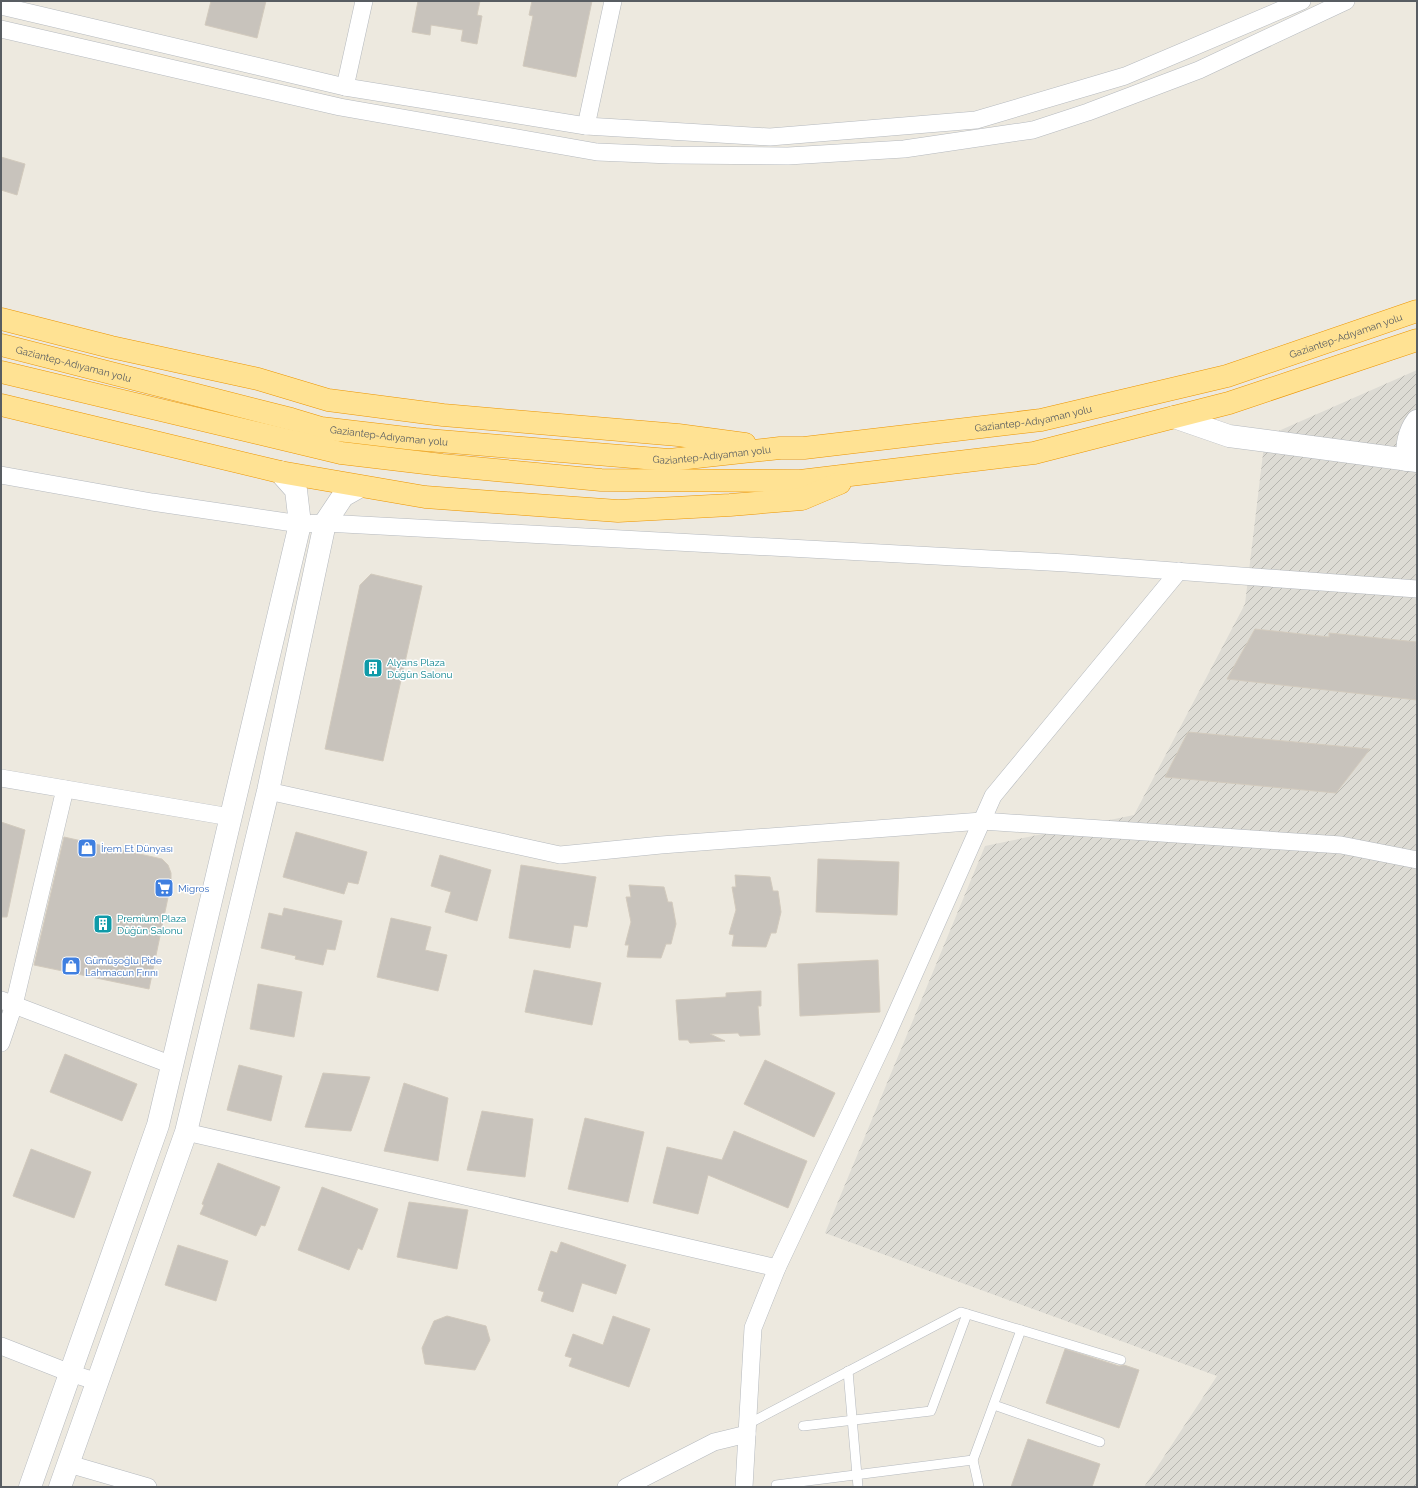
<svg xmlns="http://www.w3.org/2000/svg" width="1418" height="1488" font-family="Raleway,sans-serif">
<defs>
<pattern id="industrial-furrows" width="10" height="10" patternUnits="userSpaceOnUse"><rect width="10" height="10" fill="#dddbd4"/><path d="M-1 1l2-2M0 10L10 0M9 11l2-2" fill="none" stroke="#b6b5af"/></pattern>
</defs>
<rect width="100%" height="100%" fill="#ede9df"/>
<!-- industrial -->
<polygon fill="url(#industrial-furrows)" points="1417,370 1417,1487 1144,1487 1217,1376 825,1233 985,846 1134,815 1245,604 1265,437"/>
<!-- building -->
<g fill="#c8c3bc" stroke="#d2cabd">
<polygon points="211,1 266,1 257,38 205,25"/>
<polygon points="418,1 480,1 477,15 482,16 477,44 461,41 463,30 431,25 430,35 412,32"/>
<polygon points="532,1 592,1 576,77 523,66 533,16 529,15"/>
<polygon points="1,157 25,164 17,195 1,190"/>
<polygon points="371,574 422,586 383,761 325,749 360,585"/>
<polygon points="1255,629 1329,637 1329,633 1417,642 1417,700 1227,679"/>
<polygon points="1188,732 1370,749 1336,793 1165,777"/>
<polygon points="1,822 25,830 7,917 1,917"/>
<polygon points="296,832 367,852 358,884 348,882 344,894 283,877"/>
<polygon points="64,837 162,859 168,865 171,873 171,883 149,989 34,965"/>
<polygon points="440,855 491,870 477,921 445,912 451,892 431,886"/>
<polygon points="818,859 899,862 897,915 816,912"/>
<polygon points="521,865 596,877 587,927 574,925 570,948 509,938"/>
<polygon points="735,875 770,877 773,891 778,891 781,912 776,933 771,933 766,947 732,946 734,935 729,934 736,910 732,887 736,887"/>
<polygon points="629,885 664,887 668,902 672,902 676,924 671,944 666,944 661,958 627,957 629,945 625,945 631,922 626,897 631,897"/>
<polygon points="284,908 342,921 335,950 327,949 323,965 295,959 296,956 261,948 269,913 282,916"/>
<polygon points="391,918 431,927 425,950 447,955 438,991 377,977"/>
<polygon points="878,960 880,1012 800,1016 798,964"/>
<polygon points="534,970 601,983 592,1025 525,1012"/>
<polygon points="258,984 302,992 294,1037 250,1029"/>
<polygon points="761,991 761,1006 758,1006 760,1035 740,1036 738,1033 710,1034 725,1041 690,1043 688,1040 679,1040 676,1000 726,997 726,993"/>
<polygon points="65,1054 137,1084 122,1121 50,1092"/>
<polygon points="765,1060 835,1093 814,1137 744,1104"/>
<polygon points="239,1065 282,1076 271,1121 227,1110"/>
<polygon points="323,1073 370,1077 351,1131 305,1127"/>
<polygon points="404,1083 448,1098 438,1161 384,1151"/>
<polygon points="482,1111 533,1119 525,1177 467,1170"/>
<polygon points="585,1118 644,1132 628,1202 568,1189"/>
<polygon points="734,1131 807,1161 788,1208 708,1175 698,1214 653,1203 667,1147 722,1160"/>
<polygon points="31,1149 91,1172 74,1218 13,1196"/>
<polygon points="218,1163 280,1187 265,1226 261,1225 256,1236 200,1214 204,1205 202,1204"/>
<polygon points="322,1187 378,1209 362,1250 358,1248 349,1270 298,1250"/>
<polygon points="409,1202 468,1210 457,1269 397,1257"/>
<polygon points="561,1242 626,1265 616,1294 582,1283 573,1312 541,1301 544,1292 538,1290 551,1251 557,1253"/>
<polygon points="178,1245 228,1261 216,1301 165,1285"/>
<polygon points="447,1316 486,1326 490,1340 475,1370 425,1364 422,1348 434,1321"/>
<polygon points="613,1316 650,1329 629,1387 569,1366 572,1358 565,1356 573,1334 603,1345"/>
<polygon points="1065,1349 1119,1366 1124,1365 1139,1370 1119,1428 1046,1403"/>
<polygon points="1028,1439 1100,1464 1092,1487 1011,1487"/>
</g>
<g fill="none" stroke-linecap="round" stroke-linejoin="round">
<!-- service casing -->
<g stroke="#b5b9be" stroke-width="10">
<g id="service">
<polyline points="848,1371 858,1487"/>
<polyline points="994,1405 1100,1442"/>
<polyline points="748,1424 961,1312 1121,1360"/>
<polyline points="803,1426 931,1411 967,1314"/>
<polyline points="973,1460 979,1487"/>
<polyline points="776,1485 973,1460 1021,1330"/>
</g>
</g>
<!-- minor casing -->
<g stroke="#b5b9be" stroke-width="18">
<g id="minor">
<polyline points="1,6 345,87 586,126 770,137 976,120 1125,76 1302,1"/>
<polyline points="1,29 340,107 597,152 671,155 788,156 904,149 1033,130 1088,112 1199,70 1346,1"/>
<polyline points="345,87 364,1"/>
<polyline points="586,126 613,1"/>
<polyline points="1,475 152,502 300,524 325,523 1066,563 1417,589"/>
<polyline points="1,778 230,817"/>
<polyline points="268,791 560,855 661,845 982,821 1341,845 1417,860"/>
<polyline points="1,1000 172,1065"/>
<polyline points="1,1043 14,1005 65,789"/>
<polyline points="186,1132 777,1268"/>
<polyline points="1,1346 70,1373 98,1382"/>
<polyline points="69,1464 148,1487"/>
<polyline points="626,1487 714,1442 747,1434"/>
<polyline points="744,1487 753,1328 777,1268 886,1037 993,796 1179,571"/>
</g>
</g>
<!-- tertiary casing -->
<g stroke="#b5b9be" stroke-width="23">
<g id="tertiary">
<polyline points="1174,417 1229,436 1417,461"/>
<path d="M1407,460c0,-15 1,-27 10,-39"/>
<polyline points="30,1487 158,1125 300,524 296,490 280,472"/>
<polyline points="60,1487 186,1132 268,791 325,523 343,496 359,487"/>
</g>
</g>
<!-- trunk casing -->
<g stroke="#ec9500" stroke-width="23">
<g id="trunk">
<polyline points="1,319 111,347 258,379 328,400 443,415 678,435 745,444"/>
<path id="s1" d="M1,345l290,74 30,9 94,11 254,21 111,-12h24l237,-28 186,-44 190,-65"/>
<polyline points="1,372 341,453 442,465 601,480 800,481 1034,453 1229,403 1417,340"/>
<polyline points="1,405 280,472 425,497 618,511 730,505 802,499 840,483"/>
</g>
</g>
<!-- service -->
<use href="#service" stroke="#fff" stroke-width="9"/>
<!-- minor -->
<use href="#minor" stroke="#fff" stroke-width="17"/>
<!-- tertiary -->
<use href="#tertiary" stroke="#fff" stroke-width="22"/>
<!-- trunk -->
<use href="#trunk" stroke="#ffe293" stroke-width="22"/>
</g>
<!-- icons -->
<defs>
<g id="building-square" transform="scale(1)"><rect x="-9" y="-9" width="18" height="18" rx="4" fill="#0f9aa8" stroke="#fff"/><path d="M-4-6H4V6H1V3H-1V6H-4ZM-2.5-4.3h1.7v1.8h-1.7ZM.8-4.3h1.7v1.8H.8ZM-2.5-1h1.7V.8h-1.7ZM.8-1h1.7V.8H.8Z" fill="#fff"/></g>
<g id="shop-square" transform="scale(1)"><rect x="-9" y="-9" width="18" height="18" rx="4" fill="#3f7fe0" stroke="#fff"/><path d="M-5-2.5h2.3a2.7 3.5 0 0 1 5.4 0H5L5.5 6h-11ZM-1.5-2.5h3a1.5 2.3 0 0 0-3 0Z" fill="#fff"/></g>
<g id="supermarket-square" transform="scale(1)"><rect x="-9" y="-9" width="18" height="18" rx="4" fill="#3f7fe0" stroke="#fff"/><path d="M-6-5.5h2.5l.6 2H6L4.5 2H-2.5L-4.4-4H-6ZM-1.5 3.2a1.3 1.3 0 1 0 .1 0ZM3 3.2a1.3 1.3 0 1 0 .1 0Z" fill="#fff"/></g>
</defs>
<g fill-rule="evenodd">
<use href="#building-square" x="373" y="668"/>
<use href="#shop-square" x="87" y="848"/>
<use href="#supermarket-square" x="164" y="888"/>
<use href="#building-square" x="103" y="924"/>
<use href="#shop-square" x="71" y="966"/>
</g>
<g text-anchor="middle" dominant-baseline="central" stroke-width="3" stroke-linejoin="round" paint-order="stroke">
<!-- street labels -->
<g font-size="10" fill="#585d62" stroke="#fff">
<text stroke="none"><textPath href="#s1" startOffset="1371">Gaziantep-Adıyaman yolu</textPath></text>
<text stroke="none"><textPath href="#s1" startOffset="75">Gaziantep-Adıyaman yolu</textPath></text>
<text stroke="none"><textPath href="#s1" startOffset="1047">Gaziantep-Adıyaman yolu</textPath></text>
<text stroke="none"><textPath href="#s1" startOffset="399">Gaziantep-Adıyaman yolu</textPath></text>
<text stroke="none"><textPath href="#s1" startOffset="723">Gaziantep-Adıyaman yolu</textPath></text>
</g>
<!-- culture labels -->
<g font-size="10" fill="#0d838f" stroke="#fff" text-anchor="start">
<text x="387" y="662">Alyans Plaza<tspan x="387" dy="12">Düğün Salonu</tspan></text>
<text x="117" y="918">Premium Plaza<tspan x="117" dy="12">Düğün Salonu</tspan></text>
</g>
<!-- shop labels -->
<g font-size="10" fill="#366cbe" stroke="#fff" text-anchor="start">
<text x="101" y="848">İrem Et Dünyası</text>
<text x="178" y="888">Migros</text>
<text x="85" y="960">Gümüşoğlu Pide<tspan x="85" dy="12">Lahmacun Fırını</tspan></text>
</g>
</g>
<!-- border -->
<rect width="1418" height="1488" fill="none" stroke="#585d62" stroke-width="4"/>
</svg>
